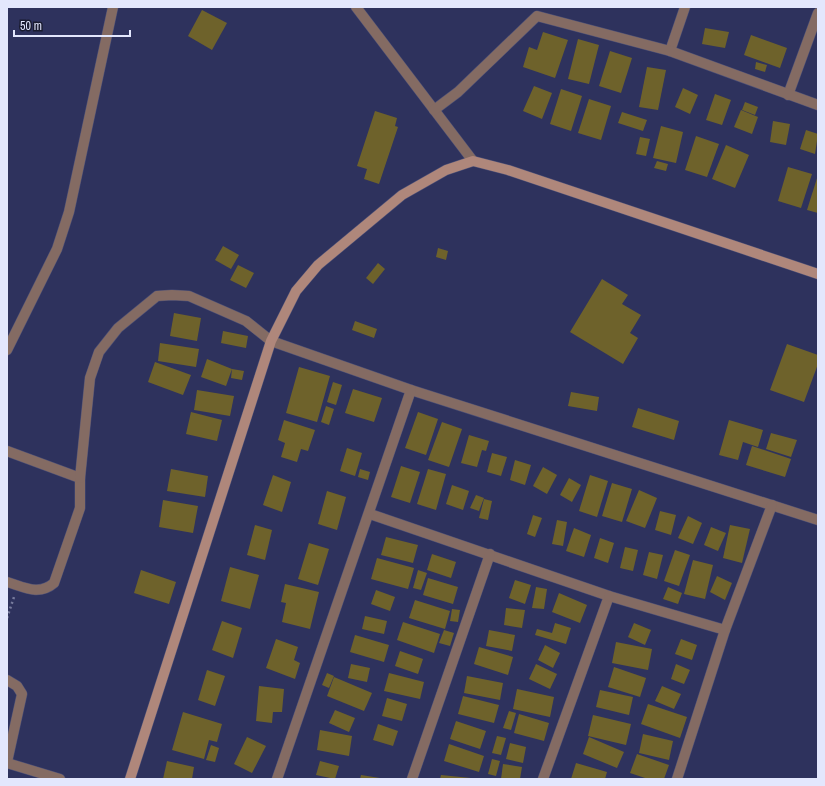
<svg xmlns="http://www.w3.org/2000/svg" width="825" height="786" font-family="'Archivo Narrow',sans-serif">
<rect width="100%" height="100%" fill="#2e325d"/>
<!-- building -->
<g fill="#6e622b">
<polygon points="202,10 227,23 212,50 188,36"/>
<polygon points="705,28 729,32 725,48 702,44"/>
<polygon points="543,32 568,40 555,78 523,67 529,47 537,50"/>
<polygon points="751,35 787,48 780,68 744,55"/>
<polygon points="578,39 599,45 589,84 568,79"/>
<polygon points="610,51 632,58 621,93 599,86"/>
<polygon points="756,62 767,65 765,72 755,69"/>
<polygon points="647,67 666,70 658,110 639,107"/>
<polygon points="534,86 552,93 542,119 523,111"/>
<polygon points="683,88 698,95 690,114 675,107"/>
<polygon points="561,89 582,96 571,131 550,124"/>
<polygon points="715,94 731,100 722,125 706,120"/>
<polygon points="589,99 611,106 601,140 578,133"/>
<polygon points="745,102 758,107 755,115 742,110"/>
<polygon points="741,110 758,117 752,134 734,127"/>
<polygon points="375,111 397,118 395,126 398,127 379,184 364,179 367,169 357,166"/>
<polygon points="622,112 647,120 643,131 618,123"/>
<polygon points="773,121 790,124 786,145 770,142"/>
<polygon points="661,126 683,132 676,163 653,158"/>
<polygon points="806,130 818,134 815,154 800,149"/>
<polygon points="696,136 719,144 707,177 685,170"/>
<polygon points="640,137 650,139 646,156 636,154"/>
<polygon points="726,145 749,155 735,188 712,179"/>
<polygon points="657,161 668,164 666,171 654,168"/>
<polygon points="788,167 812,174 801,208 778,201"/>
<polygon points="818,175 818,213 807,210"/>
<polygon points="223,246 239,255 231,269 215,260"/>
<polygon points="438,248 448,251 446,260 436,257"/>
<polygon points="378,263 385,269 373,284 366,278"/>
<polygon points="238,265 254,273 246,288 230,280"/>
<polygon points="602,279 628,295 622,304 641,315 630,333 638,338 623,364 570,332"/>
<polygon points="174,313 201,318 197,341 170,336"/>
<polygon points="355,321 377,329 374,338 352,330"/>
<polygon points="223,331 248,336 246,348 221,343"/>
<polygon points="160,343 199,349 196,367 158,361"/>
<polygon points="787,344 818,355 818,364 804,402 770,390"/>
<polygon points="207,359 232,369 244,371 242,380 231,378 232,369 226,386 201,377"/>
<polygon points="155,362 191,375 183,395 148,382"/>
<polygon points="299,367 330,376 317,422 286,413"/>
<polygon points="333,382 342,385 336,405 327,402"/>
<polygon points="353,389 382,398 374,422 345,413"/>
<polygon points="197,390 234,396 230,416 194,410"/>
<polygon points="571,392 599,397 597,411 568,406"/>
<polygon points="326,406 334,409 329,425 321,422"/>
<polygon points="638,408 679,421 674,440 632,427"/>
<polygon points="191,412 222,420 217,441 186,434"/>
<polygon points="418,412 438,419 426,455 405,448"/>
<polygon points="284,420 315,430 308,451 301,449 297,462 281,457 285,443 278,440"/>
<polygon points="729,420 763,430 758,447 743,442 738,460 719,455"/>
<polygon points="442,422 462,429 449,467 428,460"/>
<polygon points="771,433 797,440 791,457 766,449"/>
<polygon points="469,435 489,441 486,451 482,450 477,467 461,463"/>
<polygon points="752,446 791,459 785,477 746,465"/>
<polygon points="347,448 362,453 355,476 340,471"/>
<polygon points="492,453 507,457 501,476 487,472"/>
<polygon points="515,460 531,465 525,485 510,480"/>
<polygon points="401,466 420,472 410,503 391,497"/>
<polygon points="543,467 557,475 547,494 533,486"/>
<polygon points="171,469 208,476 205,497 167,491"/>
<polygon points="360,469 370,472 368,480 358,477"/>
<polygon points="428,469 446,474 436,510 417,504"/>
<polygon points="273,475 291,482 282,512 263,505"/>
<polygon points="590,475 608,481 597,517 579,511"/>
<polygon points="569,478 581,485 572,502 560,495"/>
<polygon points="612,483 632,489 622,522 602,516"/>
<polygon points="452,485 469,491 463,510 446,504"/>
<polygon points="639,490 657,498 645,528 626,521"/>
<polygon points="327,491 346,497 337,530 318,524"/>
<polygon points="476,495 484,498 479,511 470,508"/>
<polygon points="484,499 492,501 488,520 479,518"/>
<polygon points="163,500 198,506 193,533 159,527"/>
<polygon points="660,511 676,515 671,535 655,530"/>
<polygon points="533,515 542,518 535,537 527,534"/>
<polygon points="688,516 702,523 693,544 678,538"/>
<polygon points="557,520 567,522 563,546 552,544"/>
<polygon points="255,525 272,530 265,560 247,555"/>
<polygon points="730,525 750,529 742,563 723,558"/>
<polygon points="711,527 726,533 718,551 704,545"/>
<polygon points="574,528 591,535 584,557 566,551"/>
<polygon points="386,537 418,545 413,563 381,555"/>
<polygon points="600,538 614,543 608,563 594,558"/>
<polygon points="309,543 329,549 318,585 298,579"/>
<polygon points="625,547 638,550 633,571 620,568"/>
<polygon points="675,550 690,555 679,586 664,581"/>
<polygon points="649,552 663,555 657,579 643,575"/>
<polygon points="432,554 456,562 451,578 427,570"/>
<polygon points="377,558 414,568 408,589 371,579"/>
<polygon points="693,560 713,565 705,599 684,594"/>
<polygon points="230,567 259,575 250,609 221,601"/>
<polygon points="141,570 176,582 169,604 134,593"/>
<polygon points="418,570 427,573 421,590 413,588"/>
<polygon points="717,576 732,583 725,600 710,592"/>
<polygon points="428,578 458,587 453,604 423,595"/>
<polygon points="515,580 531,585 525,604 509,598"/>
<polygon points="285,584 319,592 310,629 282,622 286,603 281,602"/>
<polygon points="536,587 547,589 544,609 532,608"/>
<polygon points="668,587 682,593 678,604 663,599"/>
<polygon points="376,590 395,597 390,611 371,604"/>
<polygon points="559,593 587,605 580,623 552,612"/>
<polygon points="415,600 450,611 445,629 409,618"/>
<polygon points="506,608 525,610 522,628 504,625"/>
<polygon points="452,609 460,610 458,622 450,621"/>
<polygon points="365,616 387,621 384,634 362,629"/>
<polygon points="222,621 242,628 233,658 212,650"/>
<polygon points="403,622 440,634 434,653 397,640"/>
<polygon points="555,623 571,628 566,644 535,635 537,629 552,633"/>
<polygon points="634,623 651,630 645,645 628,637"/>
<polygon points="444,630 454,633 450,646 439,643"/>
<polygon points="489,630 515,635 512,651 486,646"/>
<polygon points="355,635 389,645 384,662 350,652"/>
<polygon points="276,639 298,647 294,660 300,663 295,679 266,668"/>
<polygon points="681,639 697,645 692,660 675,654"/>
<polygon points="616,642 652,649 648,670 612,663"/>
<polygon points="545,645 560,653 553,668 538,660"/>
<polygon points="479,647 513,657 508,675 474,664"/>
<polygon points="400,651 423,659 418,674 395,666"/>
<polygon points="351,664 370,668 367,682 348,678"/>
<polygon points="536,664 557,674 550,689 529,679"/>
<polygon points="676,664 690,670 684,684 671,679"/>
<polygon points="614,667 646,678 640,697 608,687"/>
<polygon points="207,670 225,676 215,706 198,700"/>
<polygon points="327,673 334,676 329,688 322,685"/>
<polygon points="389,673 424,682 420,699 384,691"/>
<polygon points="467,676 503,683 500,700 464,693"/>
<polygon points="334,677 372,693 364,711 327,696"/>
<polygon points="259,686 284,689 282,712 273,712 272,723 256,721"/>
<polygon points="662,686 681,694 674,709 655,701"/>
<polygon points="517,689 554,697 550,717 513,709"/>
<polygon points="600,690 633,697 629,715 596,707"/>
<polygon points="463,696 499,705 494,723 458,714"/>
<polygon points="387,698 407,704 402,721 382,716"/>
<polygon points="648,704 687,717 680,738 641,724"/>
<polygon points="335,710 355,718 349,732 329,723"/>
<polygon points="509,711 516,713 511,730 503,728"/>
<polygon points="183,712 222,724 217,742 209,740 204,759 172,750"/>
<polygon points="519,714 549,723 544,741 514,733"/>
<polygon points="593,715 631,724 626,745 588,736"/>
<polygon points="456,721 486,731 480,749 450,739"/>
<polygon points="378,724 398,731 393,746 373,740"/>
<polygon points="320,730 352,736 349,756 317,750"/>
<polygon points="643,734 673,741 669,760 639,753"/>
<polygon points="497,736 506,738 501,755 492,753"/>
<polygon points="247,737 266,746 252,773 234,764"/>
<polygon points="589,737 624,752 617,768 583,754"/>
<polygon points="510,743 526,747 523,763 506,759"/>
<polygon points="449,744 484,756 479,772 444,761"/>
<polygon points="211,745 219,748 215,762 206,760"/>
<polygon points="637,754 669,765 664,779 648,779 630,773"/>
<polygon points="492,759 500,761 496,776 488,774"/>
<polygon points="167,761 194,767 192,779 163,779"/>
<polygon points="320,761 339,766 335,779 316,775"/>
<polygon points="576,763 607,772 605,779 571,779"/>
<polygon points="503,764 522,767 520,779 501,779"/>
<polygon points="361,775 380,778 380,779 360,779"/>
<polygon points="441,775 471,778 471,779 440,779"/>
</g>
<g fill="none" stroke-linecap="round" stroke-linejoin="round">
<!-- street casing -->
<g stroke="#4b4f77" stroke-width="11">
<g id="street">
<polyline points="356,7 473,161"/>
<polyline points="670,51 685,7"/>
<polyline points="788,95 818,13"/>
<polyline points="434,110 458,92 537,16 670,51 818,105"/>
<polyline points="7,350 57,249 69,212 113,7"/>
<path d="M7,451l73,27v30l-26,75c-15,13 -30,4 -47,-1"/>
<polyline points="80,478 90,378 99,352 118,328 157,296 172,295 189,296 246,321 271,341 411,390 818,520"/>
<polyline points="370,514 609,596 543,779"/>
<polyline points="609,596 725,630"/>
<polyline points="7,680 17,686 22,694 7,762"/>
<polyline points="7,763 60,779"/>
<polyline points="277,779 411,390"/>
<polyline points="412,779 490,554"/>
<polyline points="677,779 725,630 772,505"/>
</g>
</g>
<!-- secondary casing -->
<g stroke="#4b4f77" stroke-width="11">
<polyline id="secondary" points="130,779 271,341 296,291 318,265 402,195 446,170 473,161 508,170 818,274"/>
</g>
<!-- path -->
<polyline stroke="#777b9d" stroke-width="2.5" stroke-dasharray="2 3" stroke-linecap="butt" points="7,618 14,597"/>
<!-- street -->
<use href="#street" stroke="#846b63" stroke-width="10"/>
<!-- secondary -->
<use href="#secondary" stroke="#af877b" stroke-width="10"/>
</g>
<!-- border -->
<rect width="825" height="786" fill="none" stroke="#e3e7fd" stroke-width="16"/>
<!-- scale -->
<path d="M14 30v6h116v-6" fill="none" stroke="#e3e7fd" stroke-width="2"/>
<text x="20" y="30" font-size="12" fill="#e3e7fd" stroke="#1a1c30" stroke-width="3" paint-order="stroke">50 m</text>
</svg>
